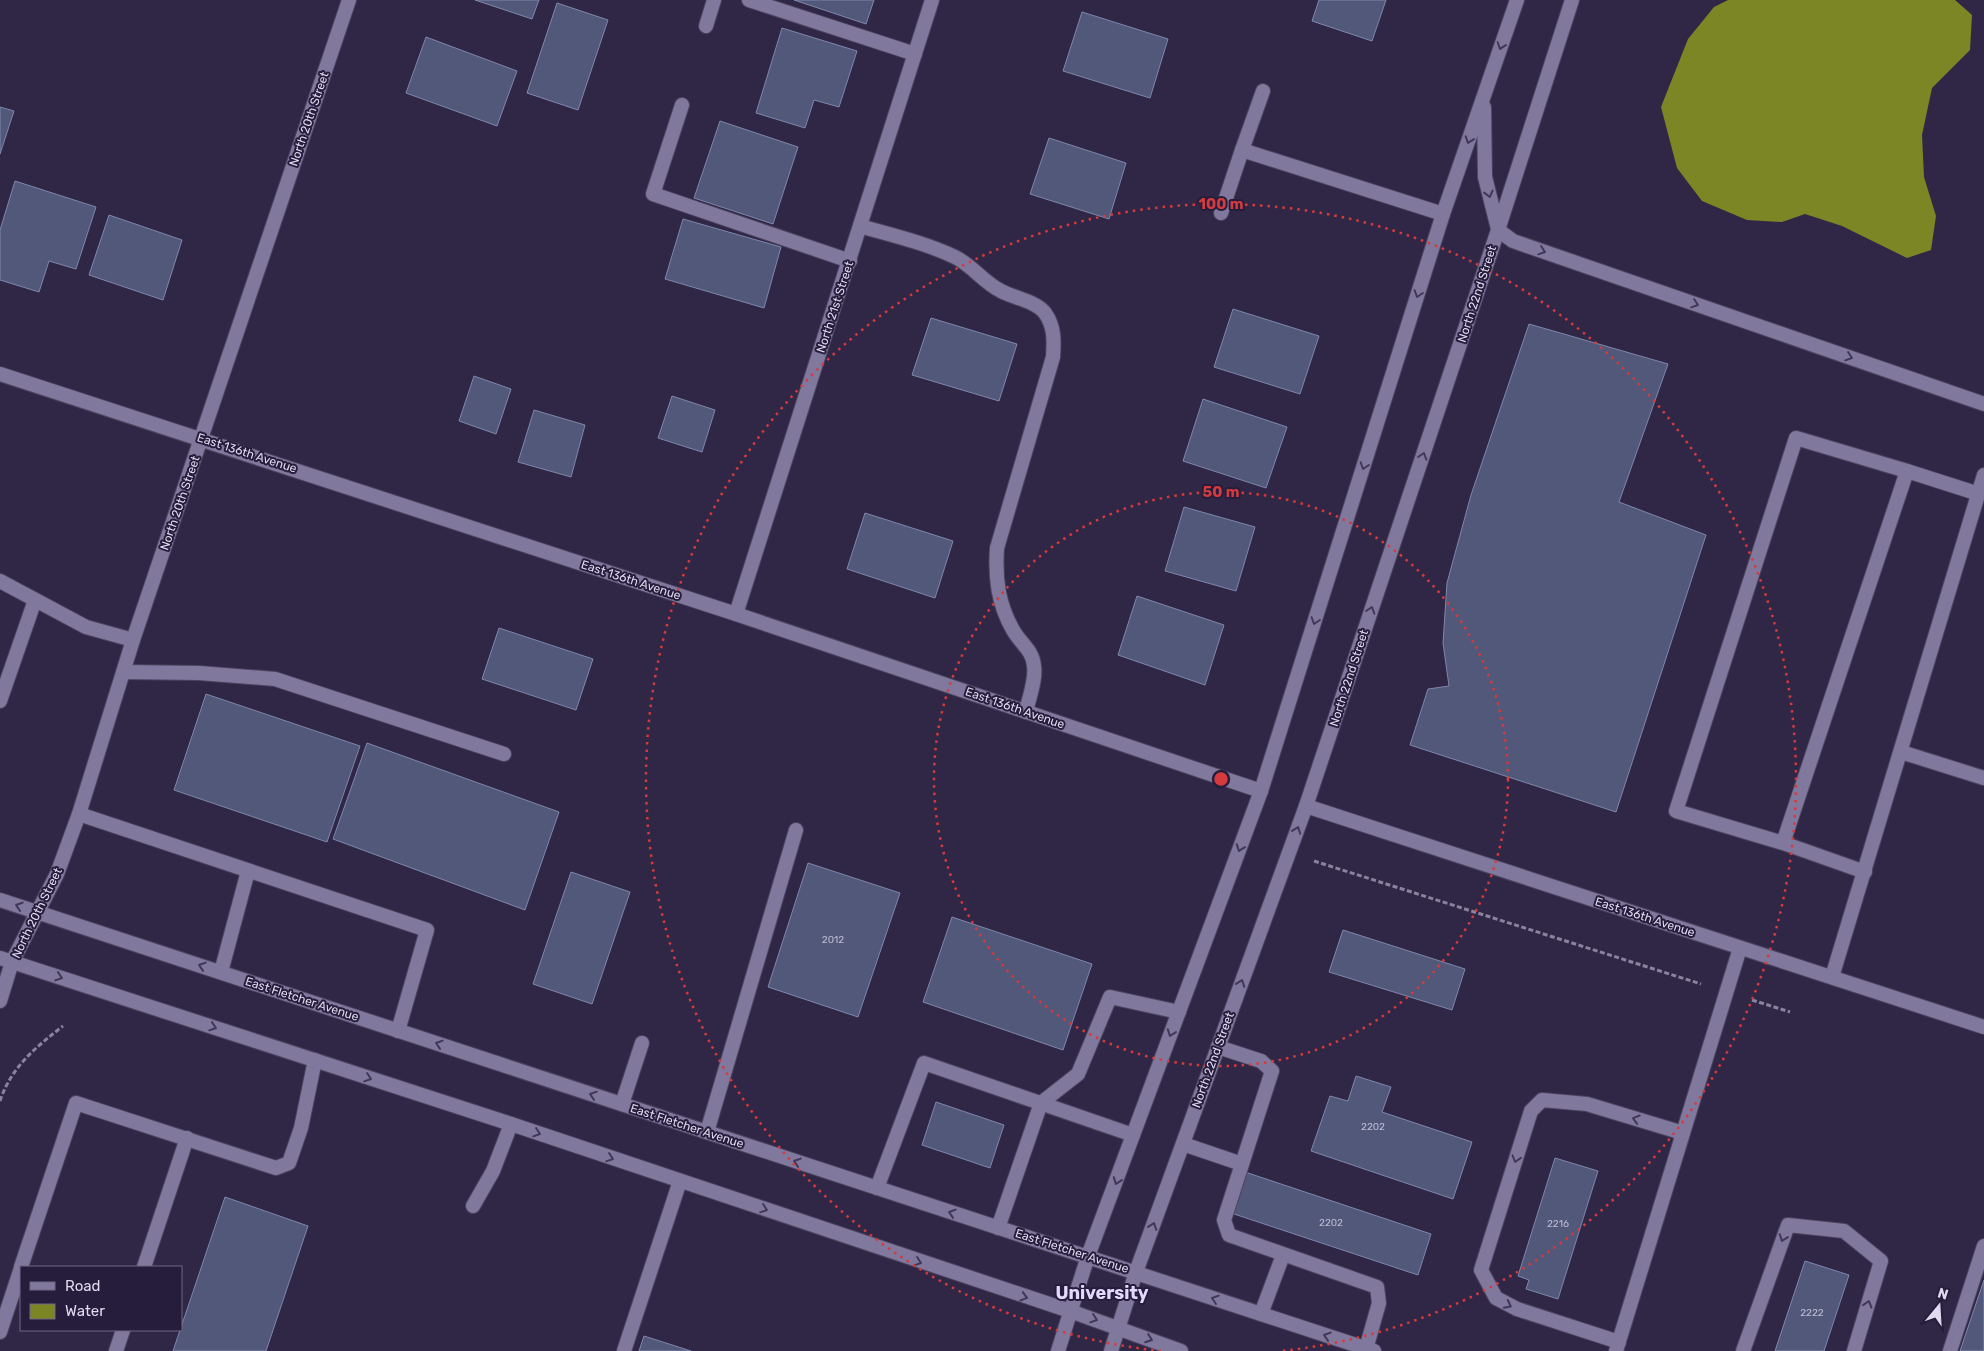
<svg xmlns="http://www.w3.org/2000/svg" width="1984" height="1351" font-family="Rubik,sans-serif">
<rect width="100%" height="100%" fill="#302746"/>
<!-- water -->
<polygon fill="#7c8624" points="1728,0 1955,0 1972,15 1970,50 1932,88 1922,135 1924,177 1936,216 1931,250 1907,258 1842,226 1805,214 1782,222 1747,220 1702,201 1677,168 1661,107 1688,39 1714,7"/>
<!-- building -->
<g fill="#51587a" stroke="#7f87ac">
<polygon points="475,0 539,0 532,19"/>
<polygon points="794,0 874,0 866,24"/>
<polygon points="1319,0 1386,0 1372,41 1312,21"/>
<polygon points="557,3 608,20 578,110 527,93"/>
<polygon points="1082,12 1168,39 1150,98 1063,71"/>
<polygon points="782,28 857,51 839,107 814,100 805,128 756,113"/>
<polygon points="426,37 517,71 497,126 406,93"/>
<polygon points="0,107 14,111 0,154"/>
<polygon points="720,121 798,147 773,224 694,198"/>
<polygon points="1049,138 1126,163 1109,219 1030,194"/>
<polygon points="15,181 96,207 76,269 49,261 39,292 0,280 0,230"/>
<polygon points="109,215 182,240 163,300 89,275"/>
<polygon points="683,219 781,247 764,308 665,279"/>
<polygon points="1233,309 1319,336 1300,394 1214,367"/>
<polygon points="931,318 1017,344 999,401 912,375"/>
<polygon points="1529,324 1668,364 1619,502 1706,535 1616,812 1410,745 1428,689 1449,686 1443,643 1447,583 1471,495"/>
<polygon points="474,376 511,389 496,434 459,421"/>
<polygon points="672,396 715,410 702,452 658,438"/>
<polygon points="1203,399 1287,427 1266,488 1183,461"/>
<polygon points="534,410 585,425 571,477 518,462"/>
<polygon points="1184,507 1255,527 1236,591 1165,571"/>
<polygon points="865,513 953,541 935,598 847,569"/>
<polygon points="1137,596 1224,625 1205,685 1118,655"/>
<polygon points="499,628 593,659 576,710 482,679"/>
<polygon points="206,694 360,746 327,842 174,790"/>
<polygon points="367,743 559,812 525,910 333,839"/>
<polygon points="808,863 900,893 858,1017 768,987"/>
<polygon points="571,872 630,892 592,1004 533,984"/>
<polygon points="952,917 1092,964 1063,1050 923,1002"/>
<polygon points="1343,930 1465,969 1452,1010 1329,972"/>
<polygon points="1356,1076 1391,1087 1382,1112 1472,1142 1453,1199 1311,1151 1330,1096 1348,1101"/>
<polygon points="936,1102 1004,1125 990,1168 922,1145"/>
<polygon points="1555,1158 1598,1171 1558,1299 1526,1289 1529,1280 1518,1276"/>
<polygon points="1245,1172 1431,1234 1418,1275 1231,1213"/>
<polygon points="225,1197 308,1226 266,1351 173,1351"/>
<polygon points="1805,1261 1849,1275 1824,1351 1775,1351"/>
<polygon points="1984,1280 1984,1351 1960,1351"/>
<polygon points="644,1336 691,1351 639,1351"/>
</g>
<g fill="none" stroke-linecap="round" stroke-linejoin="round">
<!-- service casing -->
<g stroke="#4c445f" stroke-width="16">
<g id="service">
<polyline points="749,0 915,54"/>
<polyline points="706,26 714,0"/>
<polyline points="1263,91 1242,150 1443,214"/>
<polyline points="682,105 653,194 850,261"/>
<polyline points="1221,213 1242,150"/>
<path d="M860,226c31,9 66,17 95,31 18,9 28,25 46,34 13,7 35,10 44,22 10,14 9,29 8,44l-56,191c-2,30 1,56 16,82 7,13 20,20 21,36 2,15 -5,31 -8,46"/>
<polyline points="1498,230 1513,241 1984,404"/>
<polyline points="1907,471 1979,494"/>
<polyline points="0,581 86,627 133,640"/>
<polyline points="124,672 199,673 275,679 504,754"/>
<polyline points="0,701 35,600"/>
<polyline points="1901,752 1984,778"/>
<polyline points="79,814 427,930 398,1031"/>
<polyline points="1783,843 1907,471 1796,438 1676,811 1783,843 1865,872"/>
<polyline points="221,972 248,871"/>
<polyline points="1832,977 1984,475"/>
<polyline points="1218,1047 1261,1061 1272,1071 1224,1220 1229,1235 1377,1287 1379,1303 1366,1349"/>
<polyline points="622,1104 642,1043"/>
<polyline points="707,1132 796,830"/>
<polyline points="1183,1144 1242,1164"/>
<polyline points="877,1188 924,1063 1133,1135"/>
<polyline points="473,1206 493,1171 511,1124"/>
<polyline points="998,1228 1041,1103 1078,1074 1110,997 1179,1012"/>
<polyline points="21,1267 76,1103 276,1168 289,1163 301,1128 315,1060"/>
<polyline points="144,1267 187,1138"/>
<polyline points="1261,1314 1283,1255"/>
<polyline points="0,1332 21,1268"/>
<polyline points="1619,1342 1517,1309 1496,1298 1481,1270 1531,1111 1542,1100 1587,1104 1683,1133"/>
<polyline points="116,1351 123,1330"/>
<polyline points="624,1351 680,1181"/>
<polyline points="1616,1351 1740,948"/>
<polyline points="1743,1351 1788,1225 1844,1231 1881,1261 1854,1351"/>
<polyline points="1950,1351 1984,1246"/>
</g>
</g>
<!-- minor casing -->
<g stroke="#4c445f" stroke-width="16">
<g id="minor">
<polyline points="0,374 736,614 1261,791"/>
<polyline points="736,614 932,0"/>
<polyline points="1306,806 1984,1027"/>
<polyline points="0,1001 12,962 57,874 79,814 133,640 349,0"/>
</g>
</g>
<!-- tertiary casing -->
<g stroke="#4c445f" stroke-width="16">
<g id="tertiary">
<polyline points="1484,107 1485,177 1498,229"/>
<polyline points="1058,1351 1088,1256 1261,791 1443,214 1517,0"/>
<polyline points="1111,1351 1136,1272 1306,806 1498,230 1572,0"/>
</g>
</g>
<!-- secondary casing -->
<g stroke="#4c445f" stroke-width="16">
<g id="secondary">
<polyline points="0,900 1374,1351"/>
<polyline points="0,958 511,1124 1070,1311 1181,1351"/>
</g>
</g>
<!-- path -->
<g stroke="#8a839d" stroke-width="3" stroke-dasharray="5 2.5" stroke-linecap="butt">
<polyline points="1314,861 1701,984"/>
<polyline points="1752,1000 1790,1012"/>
<path d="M0,1101c11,-34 36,-54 63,-75"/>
</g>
<!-- service -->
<use href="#service" stroke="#81789d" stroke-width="14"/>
<!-- minor -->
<use href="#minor" stroke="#81789d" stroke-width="14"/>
<!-- tertiary -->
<use href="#tertiary" stroke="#81789d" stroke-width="14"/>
<!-- secondary -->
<use href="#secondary" stroke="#81789d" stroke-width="14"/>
</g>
<!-- one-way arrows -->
<defs><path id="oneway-chevron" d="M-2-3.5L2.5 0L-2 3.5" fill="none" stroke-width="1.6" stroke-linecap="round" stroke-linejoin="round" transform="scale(1.25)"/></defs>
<g stroke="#413859">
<use href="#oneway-chevron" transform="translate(1501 46) rotate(109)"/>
<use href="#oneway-chevron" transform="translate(1469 140) rotate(109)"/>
<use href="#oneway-chevron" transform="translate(1489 194) rotate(76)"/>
<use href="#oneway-chevron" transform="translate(1542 251) rotate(19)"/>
<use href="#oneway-chevron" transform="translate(1418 294) rotate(108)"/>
<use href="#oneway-chevron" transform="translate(1695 304) rotate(19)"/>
<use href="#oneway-chevron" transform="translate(1849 357) rotate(19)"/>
<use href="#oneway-chevron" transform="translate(1423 456) rotate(-72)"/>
<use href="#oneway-chevron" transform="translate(1364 466) rotate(108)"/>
<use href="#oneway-chevron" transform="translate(1371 610) rotate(-72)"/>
<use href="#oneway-chevron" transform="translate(1315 621) rotate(108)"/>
<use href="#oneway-chevron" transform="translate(1297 830) rotate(-70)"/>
<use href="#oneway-chevron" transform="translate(1240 848) rotate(110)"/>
<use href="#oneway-chevron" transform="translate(19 906) rotate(-162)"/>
<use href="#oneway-chevron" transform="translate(202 966) rotate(-162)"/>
<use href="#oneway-chevron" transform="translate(59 977) rotate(18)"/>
<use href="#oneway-chevron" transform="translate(1241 983) rotate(-70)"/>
<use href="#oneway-chevron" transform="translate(213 1027) rotate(18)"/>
<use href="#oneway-chevron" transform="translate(1171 1033) rotate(110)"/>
<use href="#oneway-chevron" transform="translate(439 1044) rotate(-162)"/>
<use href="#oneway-chevron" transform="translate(368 1078) rotate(19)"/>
<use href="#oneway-chevron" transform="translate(593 1095) rotate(-162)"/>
<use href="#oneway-chevron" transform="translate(1636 1119) rotate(-163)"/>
<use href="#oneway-chevron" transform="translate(537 1133) rotate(19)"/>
<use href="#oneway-chevron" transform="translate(610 1158) rotate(19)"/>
<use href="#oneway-chevron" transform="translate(1516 1159) rotate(107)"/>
<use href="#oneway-chevron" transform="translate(797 1162) rotate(-162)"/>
<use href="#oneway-chevron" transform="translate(1117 1181) rotate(110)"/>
<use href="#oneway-chevron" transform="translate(764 1209) rotate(19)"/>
<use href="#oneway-chevron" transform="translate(952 1213) rotate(-162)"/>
<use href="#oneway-chevron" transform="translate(1153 1226) rotate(-70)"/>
<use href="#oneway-chevron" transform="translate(1783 1238) rotate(110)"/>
<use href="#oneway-chevron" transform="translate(918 1262) rotate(19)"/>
<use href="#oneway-chevron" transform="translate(1024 1297) rotate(17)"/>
<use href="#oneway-chevron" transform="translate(1215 1299) rotate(-161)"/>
<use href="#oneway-chevron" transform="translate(1868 1304) rotate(-73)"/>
<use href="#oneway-chevron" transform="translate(1508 1305) rotate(27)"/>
<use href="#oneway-chevron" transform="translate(1094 1319) rotate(19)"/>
<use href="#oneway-chevron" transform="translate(1327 1336) rotate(-162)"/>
<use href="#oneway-chevron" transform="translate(1149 1339) rotate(20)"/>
</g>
<!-- distance rings -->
<g fill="none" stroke="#d73a3c" stroke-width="2.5" stroke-dasharray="2.5 5">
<circle cx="1221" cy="779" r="287"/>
<path d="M1161 1351A575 575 0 1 1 1281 1351"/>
</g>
<g text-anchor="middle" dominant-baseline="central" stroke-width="4" stroke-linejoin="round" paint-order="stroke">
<!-- number labels -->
<g font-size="10" fill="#bcbad2">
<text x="833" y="940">2012</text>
<text x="1373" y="1127">2202</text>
<text x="1331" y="1223">2202</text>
<text x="1558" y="1224">2216</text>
<text x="1812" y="1313">2222</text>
</g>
<!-- street labels -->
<g font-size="12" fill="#dfdaef" stroke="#261d3c">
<text transform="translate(309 119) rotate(-71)">North 20th Street</text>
<text transform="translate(1477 294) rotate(-72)">North 22nd Street</text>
<text transform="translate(835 307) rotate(-72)">North 21st Street</text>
<text transform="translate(247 453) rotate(18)">East 136th Avenue</text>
<text transform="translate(180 503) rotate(-71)">North 20th Street</text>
<text transform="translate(631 580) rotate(18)">East 136th Avenue</text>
<text transform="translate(1349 678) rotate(-72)">North 22nd Street</text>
<text transform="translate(1015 708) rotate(19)">East 136th Avenue</text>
<text transform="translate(37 913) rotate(-64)">North 20th Street</text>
<text transform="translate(1645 917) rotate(18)">East 136th Avenue</text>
<text transform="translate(302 999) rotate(18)">East Fletcher Avenue</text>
<text transform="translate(1213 1060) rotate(-70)">North 22nd Street</text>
<text transform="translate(687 1126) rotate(18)">East Fletcher Avenue</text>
<text transform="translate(1072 1251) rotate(18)">East Fletcher Avenue</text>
</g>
<!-- district labels -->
<g font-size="18" font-weight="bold" fill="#e1dafb" stroke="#261d3c">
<text x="1102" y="1293">University</text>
</g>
</g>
<circle cx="1221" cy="779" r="8" fill="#d73a3c" stroke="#261d3c" stroke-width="2.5"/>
<g font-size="15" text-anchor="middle" font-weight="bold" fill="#d73a3c" stroke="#261d3c" stroke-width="4" stroke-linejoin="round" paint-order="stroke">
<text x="1221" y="209">100 m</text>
<text x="1221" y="497">50 m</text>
</g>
<!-- legend -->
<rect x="20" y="1266" width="162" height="65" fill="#261d3c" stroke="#706984"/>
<rect x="30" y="1282" width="25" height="8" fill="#81789d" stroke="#706984"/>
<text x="65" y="1291" font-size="15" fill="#dfdaef">Road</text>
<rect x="30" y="1304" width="25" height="15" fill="#7c8624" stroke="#706984"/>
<text x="65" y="1316" font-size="15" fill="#dfdaef">Water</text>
<!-- north arrow -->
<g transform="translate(1939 1306) rotate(18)" stroke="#261d3c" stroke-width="4" paint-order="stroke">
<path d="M0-4L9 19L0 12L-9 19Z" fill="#dfdaef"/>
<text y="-8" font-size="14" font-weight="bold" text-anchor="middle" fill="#dfdaef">N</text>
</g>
</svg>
